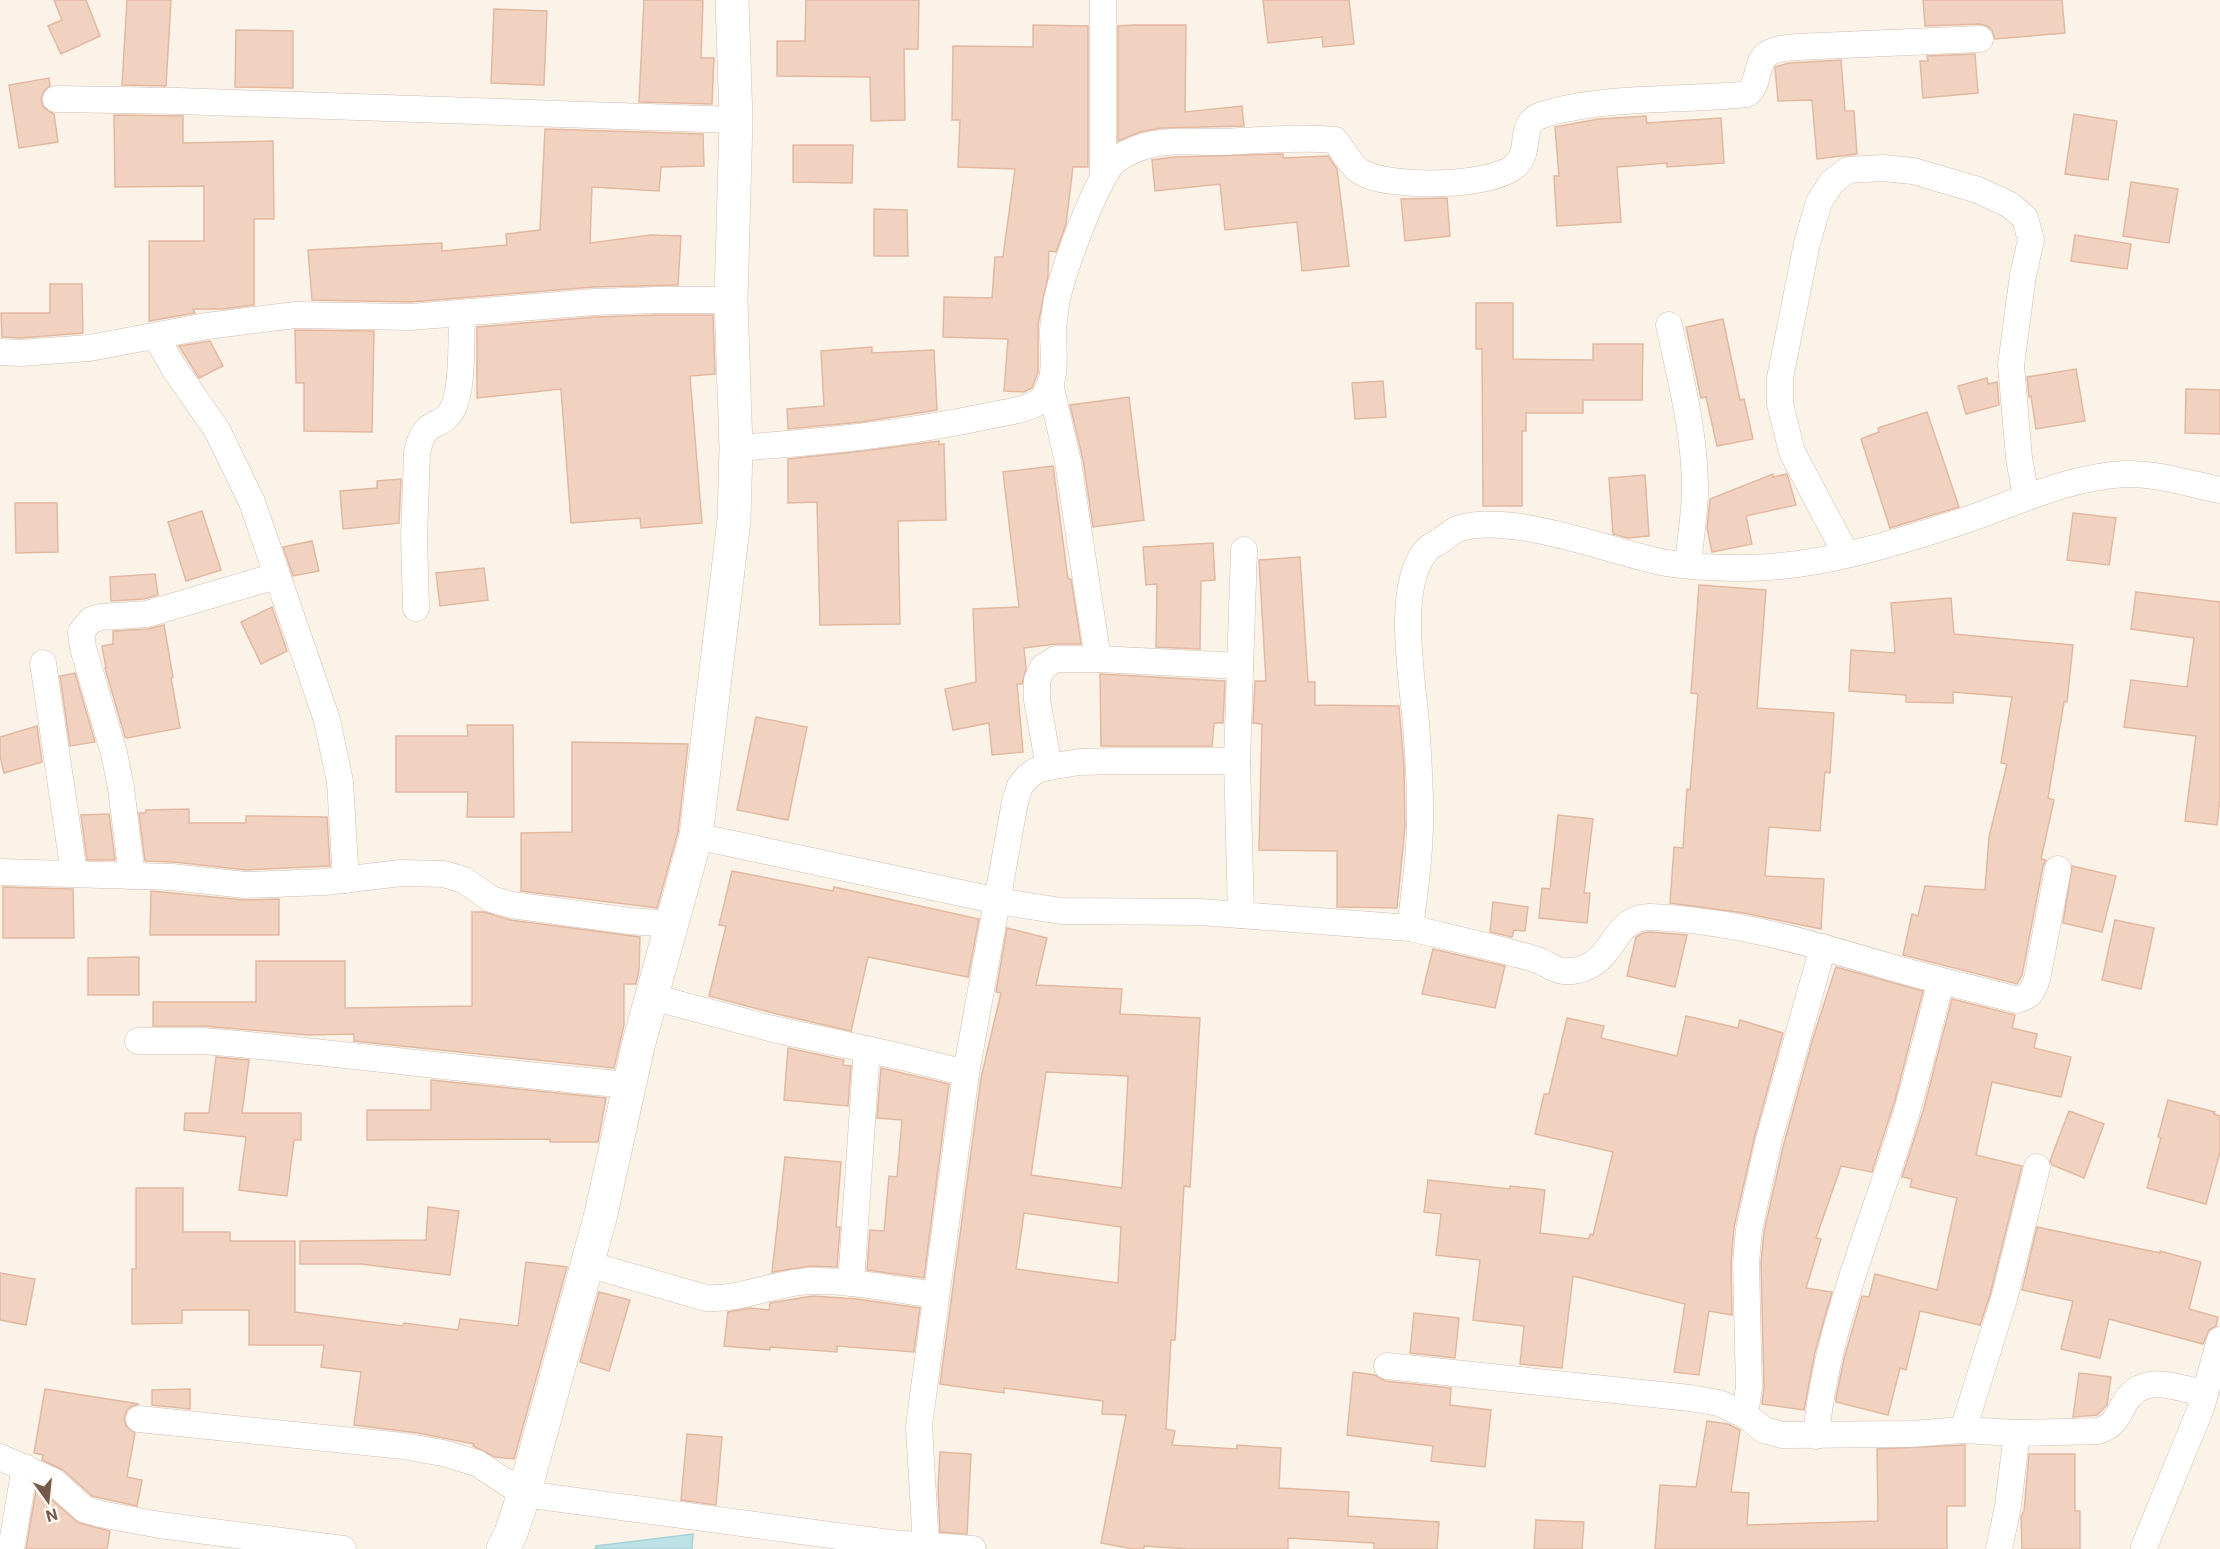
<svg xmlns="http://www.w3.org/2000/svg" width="2220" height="1549" font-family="Roboto,sans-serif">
<rect width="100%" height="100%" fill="#fcf3e8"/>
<!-- water -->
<polygon fill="#bde1e5" stroke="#a3d1d7" stroke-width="1.5" points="693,1534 692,1549 595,1549 596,1546"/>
<!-- building -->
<g fill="#f1d2c0" stroke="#e3b8a1" stroke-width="1.5" fill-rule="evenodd">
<polygon points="54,0 86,0 100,36 61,54 48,26 62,20"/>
<polygon points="127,0 171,0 166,86 122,85"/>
<polygon points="644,0 703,0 701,58 714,58 712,104 639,102"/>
<polygon points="806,0 919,0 918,49 904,49 905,120 871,121 870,77 777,76 777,41 805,41"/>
<polygon points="1263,0 1349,0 1354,44 1323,47 1322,37 1268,43"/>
<polygon points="1923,0 2062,0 2065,33 1995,39 1992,30 1987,26 1980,24 1925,26"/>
<polygon points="494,9 547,11 544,85 491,83"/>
<polygon points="1033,25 1088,26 1088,167 1073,167 1066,224 1056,252 1049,251 1048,276 1038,324 1038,372 1032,388 1024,392 1004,391 1008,339 943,337 944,297 992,298 995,257 1003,257 1015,169 958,167 960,120 952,120 953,46 1033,47"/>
<polygon points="1132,25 1186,25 1185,112 1242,106 1244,126 1161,128 1140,132 1118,141 1118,26"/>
<polygon points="236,30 293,31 293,88 235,87"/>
<polygon points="1975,54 1978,93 1923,98 1920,61 1928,61 1927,56"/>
<polygon points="1841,60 1845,111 1854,111 1857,154 1817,159 1812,100 1778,101 1775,67 1789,63"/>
<polygon points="49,78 50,86 44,91 41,99 43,107 54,114 58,142 19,148 9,85"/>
<polygon points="2074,114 2117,121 2108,180 2065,174"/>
<polygon points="114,115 183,116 183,143 273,141 274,219 254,219 254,305 223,309 193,309 195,313 149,321 149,241 204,241 204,186 115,187"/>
<polygon points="1646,116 1647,123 1721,118 1724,163 1667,167 1667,163 1617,167 1621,222 1557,226 1554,176 1559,176 1555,127 1598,119"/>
<polygon points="545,129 703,134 704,166 661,167 659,191 592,187 590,243 651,235 681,236 678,285 593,287 411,302 312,300 308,250 442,243 442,251 507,245 506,234 540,230"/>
<polygon points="793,145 853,145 852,183 793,182"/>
<polygon points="1283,154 1283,158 1328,156 1337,169 1349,266 1302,271 1297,222 1225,230 1220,184 1155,191 1152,160 1174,157"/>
<polygon points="2131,182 2178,189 2169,243 2123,236"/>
<polygon points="1447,198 1450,236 1405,241 1401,199"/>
<polygon points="874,209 907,210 908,256 874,256"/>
<polygon points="2075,235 2131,244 2127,269 2071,261"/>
<polygon points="50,284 82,284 83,333 20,338 2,337 1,313 50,313"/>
<polygon points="1476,303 1513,303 1513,359 1593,360 1593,344 1643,344 1642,400 1583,400 1583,413 1526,413 1526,431 1522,431 1522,506 1483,506 1482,349 1476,349"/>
<polygon points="658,315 713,315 715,374 690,376 702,523 641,528 640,518 571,523 561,389 477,398 477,327 595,317"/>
<polygon points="1723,319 1740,400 1744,399 1753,439 1717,446 1706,397 1701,398 1686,327"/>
<polygon points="295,330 374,331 372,432 304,431 304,383 296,383"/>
<polygon points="210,341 223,366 199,378 179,346"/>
<polygon points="872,347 872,353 934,350 937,410 861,422 788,429 787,409 824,406 821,351"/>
<polygon points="2076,369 2085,421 2036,429 2031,396 2029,397 2027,377"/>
<polygon points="1987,378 1988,384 1997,382 1999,405 1966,414 1958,386"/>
<polygon points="1383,381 1386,417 1355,419 1352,383"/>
<polygon points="2186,389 2220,390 2220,434 2185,433"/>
<polygon points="1129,397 1144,520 1093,527 1083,460 1070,405"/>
<polygon points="1927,412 1959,507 1890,528 1861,439 1879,432 1878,428"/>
<polygon points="939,441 939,445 944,444 946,520 898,521 900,624 820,625 817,502 788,503 788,459 864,451"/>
<polygon points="1053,466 1068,579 1071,579 1081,644 1056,644 1024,648 1026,669 1022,684 1017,684 1023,752 992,755 989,723 953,730 945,689 976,682 973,609 1019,607 1003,472"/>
<polygon points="1773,474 1773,477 1787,474 1796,505 1746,516 1752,544 1712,552 1707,528 1710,499"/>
<polygon points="1645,475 1649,536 1628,538 1613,534 1609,478"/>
<polygon points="401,479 399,523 343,529 340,491 377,488 377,481"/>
<polygon points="15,503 57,503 58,552 16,553"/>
<polygon points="202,511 221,570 186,581 168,522"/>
<polygon points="2073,513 2116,518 2109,565 2067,560"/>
<polygon points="312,541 319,571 293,576 283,547"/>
<polygon points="1213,543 1215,580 1201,581 1200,649 1156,647 1157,584 1146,585 1143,547"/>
<polygon points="1300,557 1308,682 1315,682 1315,705 1399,706 1404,766 1405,827 1397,908 1337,907 1337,851 1259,850 1262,724 1253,723 1255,681 1266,681 1259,560"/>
<polygon points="484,568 488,600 440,606 436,573"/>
<polygon points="155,574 158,595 144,599 111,601 110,577"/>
<polygon points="1699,585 1766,590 1757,708 1834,713 1830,773 1825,772 1820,831 1769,827 1765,876 1824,879 1821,929 1744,913 1670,903 1674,847 1683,848 1687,789 1690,790 1698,694 1691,693"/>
<polygon points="2136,592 2220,602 2220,800 2217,825 2185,821 2196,736 2124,727 2131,680 2187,687 2194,638 2131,629"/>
<polygon points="1951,598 1954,634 2073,645 2067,702 2064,702 2048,798 2054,800 2041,859 2046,860 2043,866 2022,975 2017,984 1903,955 1912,914 1918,916 1925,886 1985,890 1989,837 2007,764 2001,763 2012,697 1953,692 1953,703 1906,702 1906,695 1849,691 1851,650 1895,653 1891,603"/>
<polygon points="272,607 287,651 261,664 241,622"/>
<polygon points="164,625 173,677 171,678 180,728 127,738 125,737 105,668 106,668 102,646 113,644 113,631 148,629"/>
<polygon points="75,673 95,742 70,746 60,676"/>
<polygon points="1100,674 1225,681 1223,723 1214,723 1212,746 1101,746"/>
<polygon points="756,717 807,727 788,820 737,810"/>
<polygon points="467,725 513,725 514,817 467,817 468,792 396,792 396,736 468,736"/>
<polygon points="37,726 42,762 4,773 0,756 0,737"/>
<polygon points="572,742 688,744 678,832 657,908 521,891 521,833 572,832"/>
<polygon points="189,809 189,823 246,823 246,816 327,817 330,866 246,870 174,862 145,861 139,813 146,813 146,810"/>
<polygon points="109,814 115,860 87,860 81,815"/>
<polygon points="1558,815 1593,819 1584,893 1590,893 1587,923 1539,918 1542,888 1550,889"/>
<polygon points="2072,866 2116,876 2102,932 2063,923"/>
<polygon points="732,871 833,891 834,887 979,919 968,977 868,957 851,1031 777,1014 709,996 726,926 719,925"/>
<polygon points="3,887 73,889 74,938 3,938"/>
<polygon points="151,891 244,900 279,899 279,935 150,935"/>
<polygon points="1493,902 1528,907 1525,931 1514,930 1512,937 1490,932"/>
<polygon points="472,912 484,912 510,920 640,937 639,970 636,984 624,984 624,1025 614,1068 354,1041 354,1034 308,1035 203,1026 153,1026 153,1002 256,1002 256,961 345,961 345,1008 472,1006"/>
<polygon points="2115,920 2154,928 2141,989 2102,980"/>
<path d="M1007,928l40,10 -11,47 86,4 -2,25 80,4 -10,169 -6,-1 -9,154h-4l-5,89 9,2 -3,14 65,4v-4l44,3 -2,40 70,4 -1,24 91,6 -2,27h-63v-6l-86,-5v11h-99l-45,-3v3h-11l-32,-6 25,-128 -24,-1 1,-13 -99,-13v5l-64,-9 41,-306 20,-85 -5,-1zM1046,1072l82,4 -6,112 -91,-13zM1024,1213l97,14 -3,56 -102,-14z"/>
<polygon points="1650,932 1687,935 1675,987 1627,976 1636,937 1643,933"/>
<polygon points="1433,949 1505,966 1495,1008 1422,994"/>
<polygon points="139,957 139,995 88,995 88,958"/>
<polygon points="1836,967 1923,991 1895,1100 1872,1172 1841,1166 1816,1238 1821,1239 1806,1288 1832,1292 1815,1352 1804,1410 1762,1404 1764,1387 1761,1263 1764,1232 1783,1147 1813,1038"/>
<polygon points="1952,999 2015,1015 2012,1028 2037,1034 2034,1048 2071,1057 2061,1097 1992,1082 1976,1155 2022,1166 1990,1295 1980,1325 1920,1311 1906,1370 1900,1368 1888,1415 1836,1402 1836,1398 1844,1359 1862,1296 1869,1297 1875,1274 1937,1290 1957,1198 1910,1187 1912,1179 1902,1177 1924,1108"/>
<polygon points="1686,1016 1738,1028 1740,1020 1783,1033 1754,1139 1734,1227 1731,1263 1732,1315 1709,1311 1699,1375 1674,1372 1685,1304 1573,1276 1562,1368 1520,1364 1524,1326 1473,1320 1480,1260 1436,1255 1441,1214 1424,1212 1428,1180 1510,1189 1510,1186 1545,1190 1540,1233 1589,1239 1590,1234 1593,1235 1613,1152 1535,1134 1544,1094 1549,1094 1567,1018 1604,1026 1601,1038 1677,1056"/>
<polygon points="788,1048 844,1060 843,1065 851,1066 848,1106 784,1100"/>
<polygon points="216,1057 249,1060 242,1113 301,1113 301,1140 294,1140 287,1196 239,1190 246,1137 184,1130 185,1113 209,1113"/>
<polygon points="881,1068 949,1084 924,1278 867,1270 870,1230 884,1231 889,1176 897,1177 902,1120 877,1118"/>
<polygon points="431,1080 606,1098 598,1142 550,1142 550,1139 367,1140 367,1110 431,1110"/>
<polygon points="2168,1100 2215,1112 2214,1114 2220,1116 2220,1152 2206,1204 2147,1188 2161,1138 2158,1137"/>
<polygon points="2069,1111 2104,1124 2084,1178 2052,1165 2050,1161"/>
<polygon points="785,1157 841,1162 836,1227 840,1227 837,1267 811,1266 772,1272"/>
<polygon points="136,1188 183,1188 183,1232 230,1232 230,1241 295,1241 295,1312 403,1326 404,1323 458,1330 460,1319 518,1326 526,1262 567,1267 514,1459 495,1457 473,1446 474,1444 418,1433 354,1425 361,1372 321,1367 324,1345 249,1345 249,1310 182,1310 182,1323 132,1324 132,1269 136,1269"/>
<polygon points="428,1207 459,1211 450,1275 361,1264 300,1264 300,1241 426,1240"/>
<polygon points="2037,1227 2160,1253 2160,1251 2201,1262 2189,1309 2218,1317 2216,1326 2209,1330 2203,1344 2109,1319 2100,1358 2061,1349 2073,1301 2022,1290"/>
<polygon points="0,1273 35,1279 26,1325 0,1320"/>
<polygon points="599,1292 630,1300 609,1371 580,1362"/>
<polygon points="813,1296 857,1299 920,1308 914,1352 837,1346 837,1352 770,1347 770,1350 724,1346 728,1312 751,1308 769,1310 770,1303"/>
<polygon points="1414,1313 1459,1318 1455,1358 1410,1353"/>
<polygon points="1353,1372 1375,1375 1385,1381 1451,1388 1450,1405 1491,1410 1485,1467 1431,1461 1433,1446 1347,1435"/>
<polygon points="2079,1373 2111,1377 2107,1405 2097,1415 2073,1417"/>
<polygon points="45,1389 139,1404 132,1406 127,1410 124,1418 126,1426 135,1433 127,1477 142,1480 137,1506 92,1496 63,1470 42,1460 43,1455 34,1453"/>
<polygon points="190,1389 190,1409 152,1405 152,1390"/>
<polygon points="1707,1421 1728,1424 1740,1430 1731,1492 1749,1493 1747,1525 1878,1521 1877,1449 1965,1445 1965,1506 1947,1506 1947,1549 1655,1549 1660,1485 1696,1487"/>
<polygon points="687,1434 722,1437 716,1505 681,1500"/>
<polygon points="940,1452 971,1454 967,1534 940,1532 938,1488"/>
<polygon points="2029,1454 2075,1454 2075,1511 2080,1511 2080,1549 2022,1549 2021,1517 2024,1511"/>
<polygon points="36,1490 45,1494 79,1523 110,1531 107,1549 26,1549"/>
<polygon points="1536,1520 1584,1522 1582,1549 1534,1549"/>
</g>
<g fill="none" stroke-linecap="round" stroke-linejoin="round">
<!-- street casing -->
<g stroke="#d0bdb0" stroke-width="27">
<g id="street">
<polyline points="1103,0 1103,175"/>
<polyline points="56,99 178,101 736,120"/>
<path d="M1669,325c12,56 27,112 26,170 -1,23 -5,47 -7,70"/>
<polyline points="156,337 174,368 217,430 252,502 327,720 340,782 346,880"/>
<polyline points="0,352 20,353 89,348 207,326 295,315 411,317 594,302 658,300 731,300"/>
<polyline points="1050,384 1068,462 1098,659"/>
<path d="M736,448c85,-6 168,-14 252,-32 13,-3 47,-7 55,-18 15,-18 10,-45 10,-66 0,-9 2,-18 3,-27 3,-25 42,-132 60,-145 8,-6 19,-11 29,-14 24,-7 52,-4 77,-4 37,-1 76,-6 113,-2 7,9 17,27 26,32 27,17 131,15 154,-6 20,-17 -2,-45 33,-53 51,-14 106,-13 158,-16 14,-1 28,-1 41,-3 15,-11 6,-36 26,-43 7,-3 16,-3 23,-4l184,-8"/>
<polyline points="1846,554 1792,452 1780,404 1780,378 1807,243 1819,202 1832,182 1848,170 1883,168 1913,171 1978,190 2010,205 2025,218 2031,240 2023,275 2011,365 2019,458 2026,497"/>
<path d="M416,608l-2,-71 3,-84c7,-38 25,-22 36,-45 10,-19 8,-70 9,-94"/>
<polyline points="43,663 74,873"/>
<polyline points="1049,767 1037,700 1037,680 1043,667 1056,659 1098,659 1240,666"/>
<path d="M696,836l302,65 63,10 140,1 209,16c5,-40 11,-80 10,-120 0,-28 -2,-57 -4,-85 -4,-45 -20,-135 9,-171 3,-5 10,-8 15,-11 6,-4 13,-11 20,-13 52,-15 147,22 201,34 26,5 57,6 84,6 73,0 155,-26 224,-49 51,-18 100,-42 156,-45 31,-1 65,10 95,16"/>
<polyline points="0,872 172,877 245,885 325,882 401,873 444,874 464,880 491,899 512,905 629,921 674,924"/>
<polyline points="132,876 121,788 114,753 83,648 81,632 91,620 101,617 147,614 276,576"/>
<polyline points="1241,915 1237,761 1244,550"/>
<path d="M1410,928c37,9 74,17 110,27 8,2 15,4 22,7 6,3 14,8 21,9 8,1 19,-1 26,-5 25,-12 28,-50 61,-49 83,3 160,26 240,50 42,12 85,22 127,33 13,-3 16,-9 20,-21l21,-110"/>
<polyline points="652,997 773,1029 902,1057 966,1073"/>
<path d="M138,1041h64l37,3c130,13 260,29 390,41"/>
<path d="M587,1264l119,34c37,2 69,-16 106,-17 40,-1 84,9 124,14"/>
<polyline points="851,1283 867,1049"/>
<path d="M1387,1366l303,32 29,5 26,12 19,15 18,5 129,-1 52,-4 54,3 81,-2c15,-5 18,-11 25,-25 18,-35 52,-19 82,-12"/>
<polyline points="1745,1415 1749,1387 1746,1263 1749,1230 1768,1143 1823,947"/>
<polyline points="139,1419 403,1446 443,1453 477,1463 524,1494 890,1543 973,1549"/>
<polyline points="1963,1430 2004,1299 2037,1167"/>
<path d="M1816,1436c10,-109 57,-211 88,-315 14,-46 25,-94 37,-140"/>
<polyline points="0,1457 53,1481 84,1509 100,1514 160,1525 343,1549"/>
<polyline points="926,1546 919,1426 966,1073 1015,802 1020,786 1028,776 1037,770 1049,767 1079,762 1117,761 1237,761"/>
<polyline points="2144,1547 2201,1408 2220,1340"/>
<polyline points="11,1549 25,1467"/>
<polyline points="1999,1549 2008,1506 2017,1433"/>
</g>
</g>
<!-- secondary casing -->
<g stroke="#d2bdae" stroke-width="34">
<polyline id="secondary" points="503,1549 511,1533 524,1494 601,1214 638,1046 696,836 734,520 736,448 731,300 736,120 732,0"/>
</g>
<!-- street -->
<use href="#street" stroke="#fff" stroke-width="26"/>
<!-- secondary -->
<use href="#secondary" stroke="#fff" stroke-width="33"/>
</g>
<!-- north arrow -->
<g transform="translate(48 1501) rotate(165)" stroke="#fef8ee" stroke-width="4.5" paint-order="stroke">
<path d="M0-4.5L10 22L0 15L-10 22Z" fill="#75594c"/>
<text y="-9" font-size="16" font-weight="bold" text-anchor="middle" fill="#75594c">N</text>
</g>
</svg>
